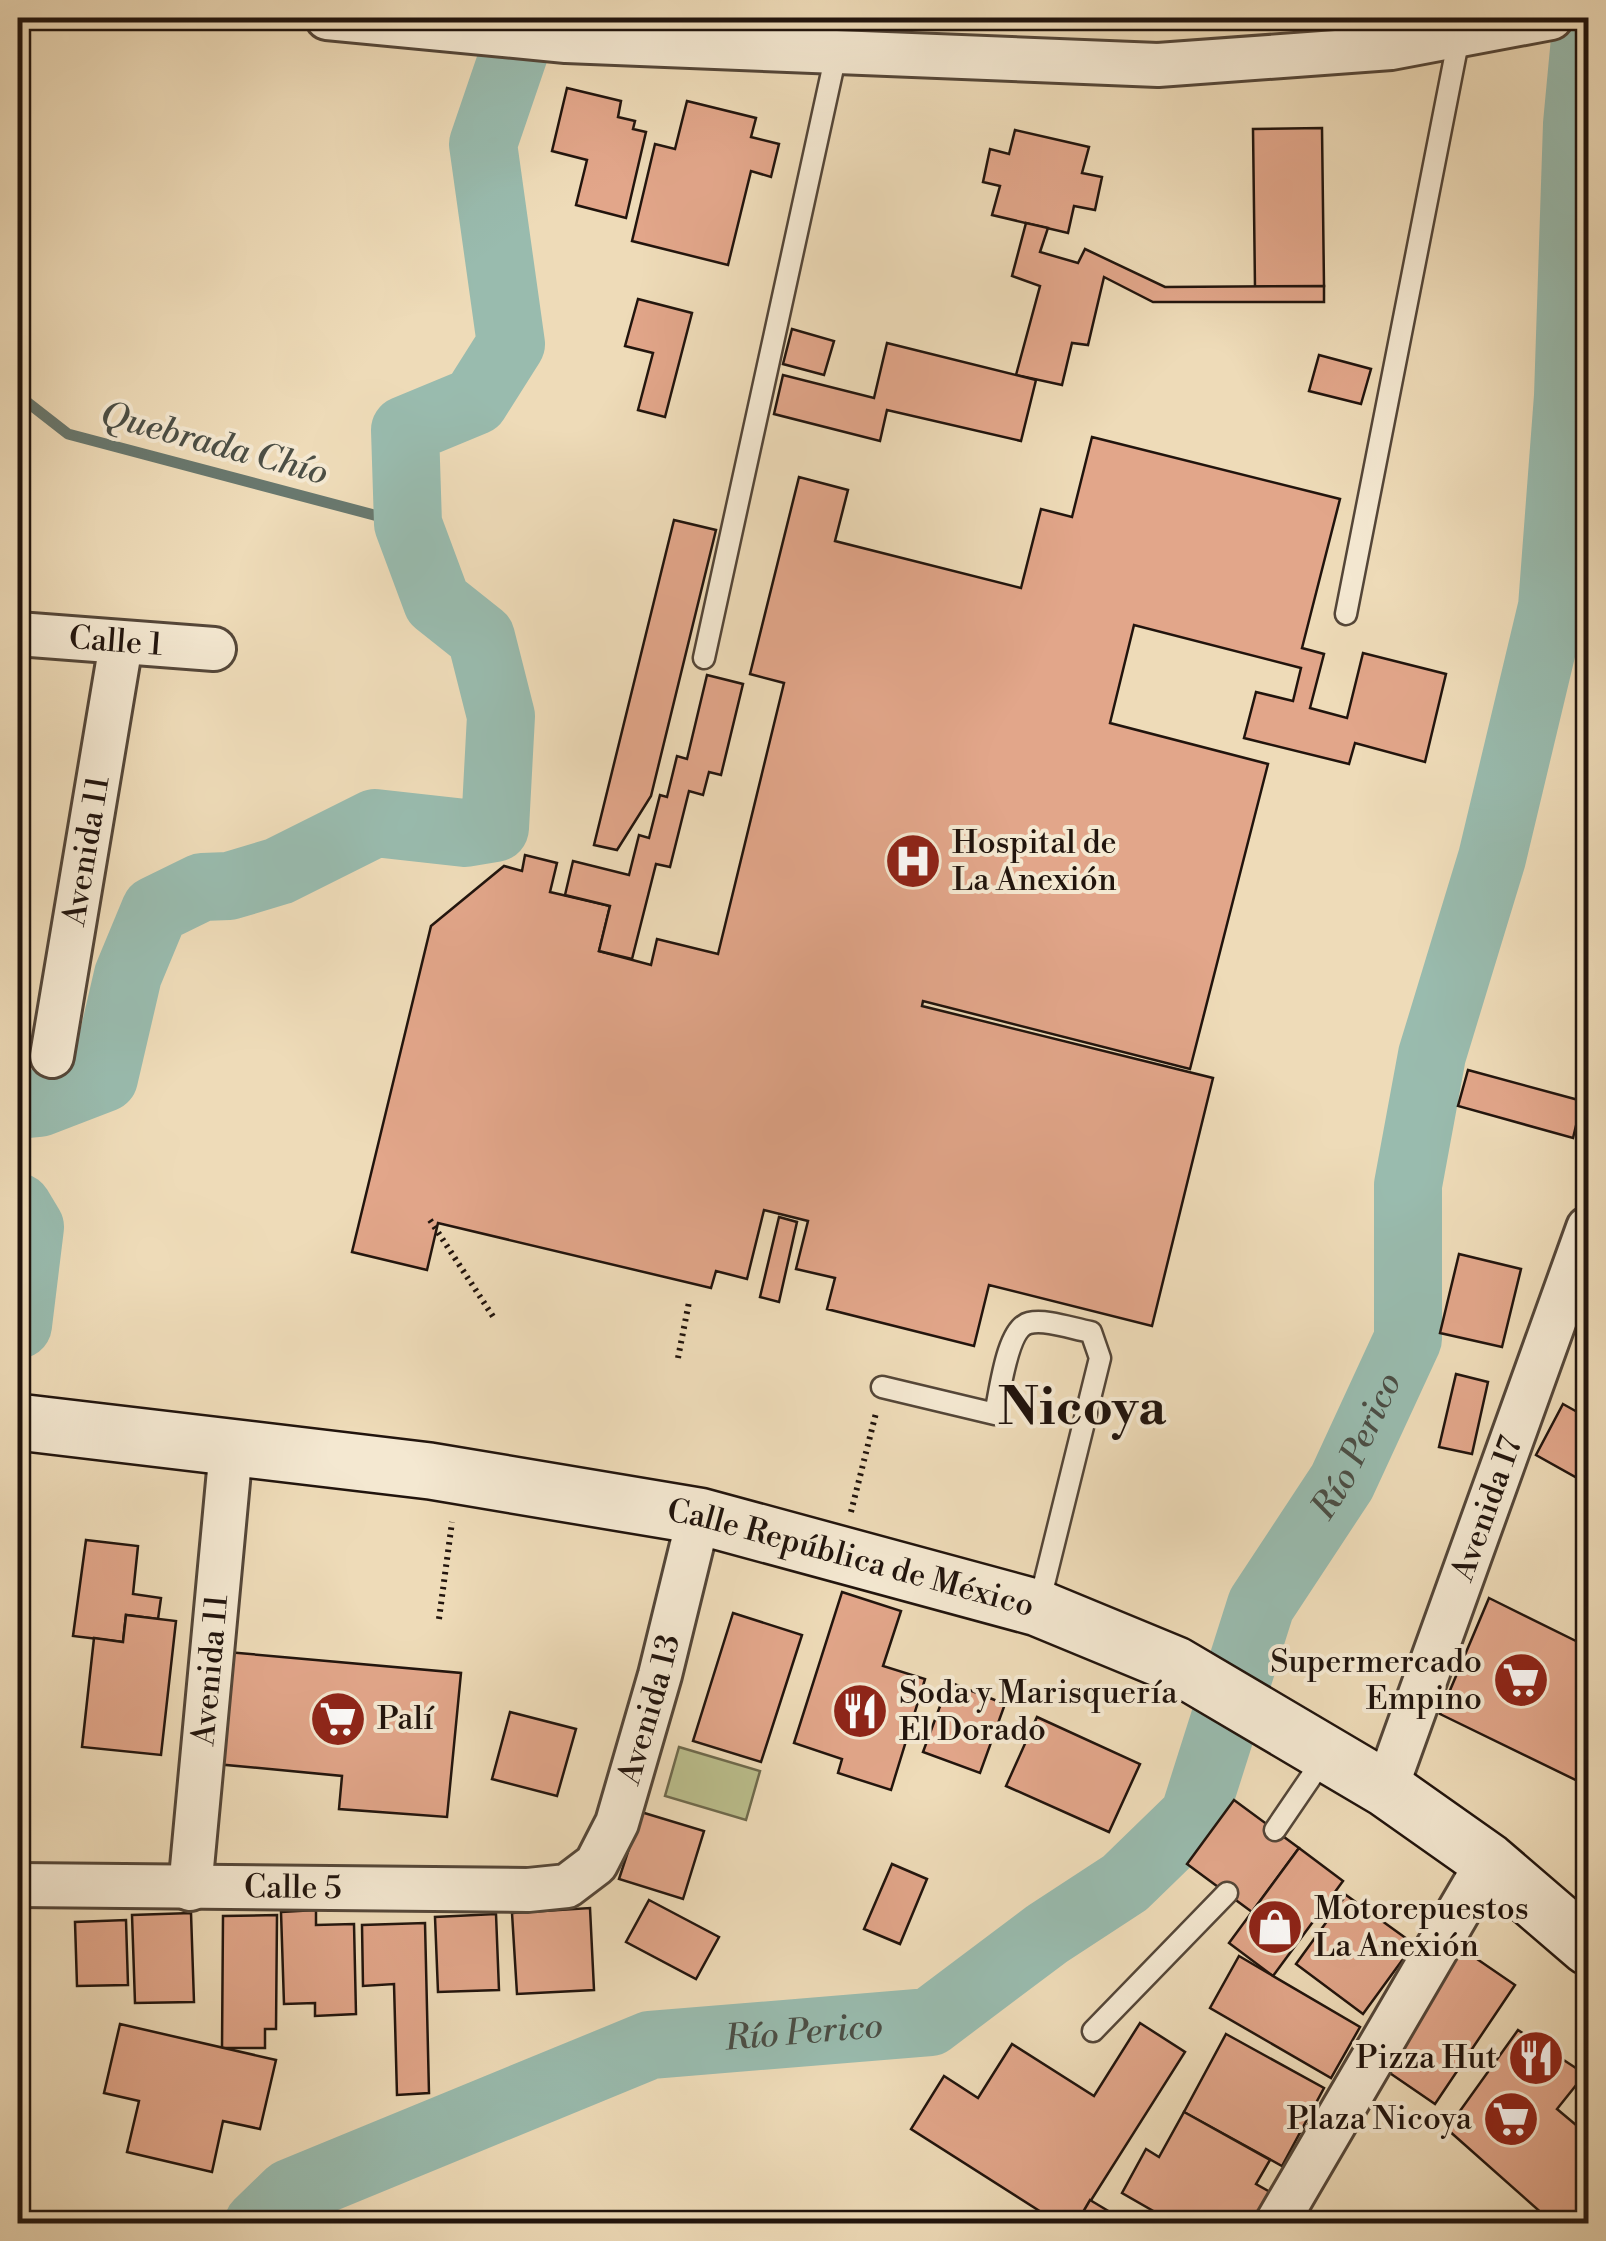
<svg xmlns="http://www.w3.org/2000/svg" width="1606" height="2241" font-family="'Libre Bodoni',serif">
<rect width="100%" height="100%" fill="#eedbb8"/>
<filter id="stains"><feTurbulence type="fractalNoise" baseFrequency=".002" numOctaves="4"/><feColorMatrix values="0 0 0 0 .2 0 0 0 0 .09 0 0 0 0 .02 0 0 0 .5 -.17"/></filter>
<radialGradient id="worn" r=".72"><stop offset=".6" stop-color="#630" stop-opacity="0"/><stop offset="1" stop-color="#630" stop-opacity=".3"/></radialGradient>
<!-- green -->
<polygon fill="#bbbf8d" stroke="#6e6a4d" stroke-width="2.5" points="679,1747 760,1771 746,1820 665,1796"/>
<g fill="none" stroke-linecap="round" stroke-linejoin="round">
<!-- stream -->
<polyline stroke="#69786e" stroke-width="11" points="18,395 68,434 408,524"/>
<!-- river -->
<g stroke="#99bbae" stroke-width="68">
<polyline points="18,1105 39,1103 104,1078 128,975 155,910 202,887 229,886 279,871 375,823 465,833 495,828 501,716 481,637 437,602 408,524 405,430 475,401 511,344 483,144 526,18"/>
<polyline points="18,1207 30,1227 18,1325"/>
<path id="s1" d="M258,2224l32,-31 360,-148 280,-23 117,-88 78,-51 69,-67 67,-211 81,-123 66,-143v-154l24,-130 60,-197 60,-251 16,-211 9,-272 10,-106"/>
</g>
</g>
<!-- building -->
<g fill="#e2a68a" stroke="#21140d" stroke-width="2.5">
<polygon points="567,88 621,101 618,117 635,121 633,129 646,132 626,218 576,205 587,160 552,151"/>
<polygon points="687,101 756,118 751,137 779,144 771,177 751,171 728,265 632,241 655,144 675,149"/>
<polygon points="1322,128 1324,286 1255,287 1253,129"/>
<polygon points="1015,130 1089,147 1082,173 1102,177 1095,210 1074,206 1068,233 992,215 1000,186 983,182 990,149 1009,154"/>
<polygon points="1026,223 1048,228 1040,252 1078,263 1085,249 1165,287 1324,286 1324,302 1153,302 1104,277 1088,345 1072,343 1062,385 1016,375 1040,286 1012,276"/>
<polygon points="638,299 692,313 665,417 638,410 653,353 625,346"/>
<polygon points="792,329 834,341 824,375 783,364"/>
<polygon points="887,343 1036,380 1021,441 887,410 880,441 774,414 783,375 874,398"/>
<polygon points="1319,355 1371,369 1361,404 1309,391"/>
<polygon points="1092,437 1340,499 1302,648 1324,654 1310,708 1347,718 1363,653 1446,674 1425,762 1355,743 1349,764 1244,738 1256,692 1293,701 1301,668 1134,625 1110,723 1268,764 1190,1069 923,1001 922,1006 1213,1078 1152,1326 989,1285 974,1346 827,1309 835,1278 796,1269 808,1221 764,1210 747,1279 716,1271 711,1288 438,1223 427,1270 352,1252 431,926 504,866 522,871 525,855 557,863 550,892 610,906 599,951 651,965 657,939 718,954 784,683 750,674 799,477 848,490 835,541 1021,588 1041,509 1072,517"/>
<polygon points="674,520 716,530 651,796 617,850 594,845"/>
<polygon points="707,675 743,684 721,775 709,772 703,795 689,791 670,867 656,864 632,959 599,951 610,906 565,895 573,861 629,875 639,835 649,838 660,795 667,797 677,756 687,759"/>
<polygon points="1468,1070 1582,1101 1573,1138 1458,1106"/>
<polygon points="779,1217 797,1222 779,1302 760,1297"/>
<polygon points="1459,1254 1521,1269 1502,1347 1440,1333"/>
<polygon points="1456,1374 1488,1382 1472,1454 1439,1447"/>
<polygon points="1563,1404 1588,1418 1588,1484 1536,1455"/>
<polygon points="86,1540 138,1546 133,1594 161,1598 158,1619 126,1615 123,1642 73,1636"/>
<polygon points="842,1592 901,1611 883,1666 925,1679 891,1790 838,1773 842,1759 794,1743"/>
<polygon points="1489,1598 1588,1647 1588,1786 1440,1714"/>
<polygon points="733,1613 802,1635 761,1762 693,1741"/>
<polygon points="126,1615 176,1621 161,1755 82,1747 94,1638 123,1642"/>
<polygon points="227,1652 461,1673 447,1817 339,1809 342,1776 216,1764"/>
<polygon points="949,1682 1005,1704 980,1773 923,1752"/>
<polygon points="510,1712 576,1729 557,1796 492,1779"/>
<polygon points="1037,1717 1140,1764 1109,1832 1006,1786"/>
<polygon points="1234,1800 1299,1848 1252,1912 1187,1864"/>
<polygon points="641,1812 704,1831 683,1899 619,1879"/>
<polygon points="1299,1848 1343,1881 1273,1976 1229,1943"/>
<polygon points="892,1864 927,1879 900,1944 864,1929"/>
<polygon points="1346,1895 1414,1944 1363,2014 1296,1964"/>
<polygon points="649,1900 719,1937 696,1979 626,1942"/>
<polygon points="590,1908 594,1990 517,1994 512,1913"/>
<polygon points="316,1910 316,1925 354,1924 356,2014 315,2016 315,2003 284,2004 281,1912"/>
<polygon points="191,1913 194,2002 135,2003 132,1915"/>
<polygon points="496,1914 499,1990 438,1992 435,1917"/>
<polygon points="277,1915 276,2029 265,2029 265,2048 222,2048 223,1916"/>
<polygon points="126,1920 128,1985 77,1986 75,1922"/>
<polygon points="425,1923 429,2093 397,2095 394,1984 363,1986 362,1925"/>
<polygon points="1458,1946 1515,1985 1435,2104 1378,2065"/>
<polygon points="1239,1956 1360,2027 1331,2078 1210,2008"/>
<polygon points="1140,2023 1185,2052 1076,2224 1060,2224 911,2129 944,2076 978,2098 1012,2044 1094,2096"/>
<polygon points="120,2024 276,2060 260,2129 223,2121 212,2172 127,2152 139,2101 104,2093"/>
<polygon points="1518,2030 1585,2074 1557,2109 1588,2135 1588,2198 1568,2224 1554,2224 1447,2129"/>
<polygon points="1226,2034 1324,2088 1282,2166 1184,2112"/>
<polygon points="1184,2112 1270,2160 1256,2184 1270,2192 1253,2224 1176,2224 1122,2193 1146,2149 1159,2157"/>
<polygon points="1090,2200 1130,2224 1076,2224"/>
</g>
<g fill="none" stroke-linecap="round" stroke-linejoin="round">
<!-- lane casing -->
<g stroke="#544638" stroke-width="25">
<g id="lane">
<polyline points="1346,614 1459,37"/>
<polyline points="704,658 836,54"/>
<path d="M882,1387l113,27c5,-22 12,-86 34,-91 18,-4 44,6 62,9l9,26 -61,246"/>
<polyline points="1275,1830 1326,1755"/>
<polyline points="1093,2031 1227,1893"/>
</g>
</g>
<!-- street casing -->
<g stroke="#544638" stroke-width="48">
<g id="street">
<polyline points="327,18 566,41 1158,65 1391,48 1551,18"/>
<path id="s2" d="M18,634l196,15"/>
<path id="s3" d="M52,1056l69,-412"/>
<path id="s4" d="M1386,1789l202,-561"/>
<path id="s5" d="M18,1885l510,5 39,-4 29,-22 21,-41 43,-148 39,-159"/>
<path id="s6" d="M190,1889l41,-440"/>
<polyline points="1276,2224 1488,1861"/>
</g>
</g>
<!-- secondary casing -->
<g stroke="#21140d" stroke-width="60">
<g id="secondary">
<path id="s7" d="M18,1422l412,49 269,45 339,92 138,57 210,124 102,72 100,86"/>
</g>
</g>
<!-- path -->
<g stroke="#21140d" stroke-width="6" stroke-dasharray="2.5 5" stroke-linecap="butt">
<polyline points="430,1220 494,1318"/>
<polyline points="678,1358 689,1302"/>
<polyline points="851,1512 876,1413"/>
<polyline points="439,1619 452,1522"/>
</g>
<!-- lane -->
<use href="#lane" stroke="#f4e8d1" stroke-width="20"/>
<!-- street -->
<use href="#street" stroke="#f4e8d1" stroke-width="42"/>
<!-- secondary -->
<use href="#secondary" stroke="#f4e8d1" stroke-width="55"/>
</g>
<!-- icons -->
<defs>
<g id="hospital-disc" transform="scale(2.875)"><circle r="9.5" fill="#8f2418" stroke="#f4e8d1"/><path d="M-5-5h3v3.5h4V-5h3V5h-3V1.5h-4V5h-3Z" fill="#fff"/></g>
<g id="supermarket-disc" transform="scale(2.875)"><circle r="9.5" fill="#8f2418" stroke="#f4e8d1"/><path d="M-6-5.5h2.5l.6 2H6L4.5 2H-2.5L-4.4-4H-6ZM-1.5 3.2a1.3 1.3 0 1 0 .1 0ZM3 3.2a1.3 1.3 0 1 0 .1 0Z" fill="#fff"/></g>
<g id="restaurant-disc" transform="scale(2.875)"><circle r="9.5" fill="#8f2418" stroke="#f4e8d1"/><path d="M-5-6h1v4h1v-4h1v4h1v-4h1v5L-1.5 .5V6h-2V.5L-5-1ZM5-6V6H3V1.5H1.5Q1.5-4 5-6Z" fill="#fff"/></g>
<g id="shop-disc" transform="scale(2.875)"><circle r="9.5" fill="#8f2418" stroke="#f4e8d1"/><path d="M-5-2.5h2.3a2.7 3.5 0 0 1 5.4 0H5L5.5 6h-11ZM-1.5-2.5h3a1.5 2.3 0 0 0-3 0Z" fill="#fff"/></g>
</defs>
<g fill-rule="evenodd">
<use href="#hospital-disc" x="913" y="861"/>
<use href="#supermarket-disc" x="1521" y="1680"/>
<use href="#restaurant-disc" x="860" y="1711"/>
<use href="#supermarket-disc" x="338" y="1719"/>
<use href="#shop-disc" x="1275" y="1927"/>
<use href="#restaurant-disc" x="1536" y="2058"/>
<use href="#supermarket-disc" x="1511" y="2119"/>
</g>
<g text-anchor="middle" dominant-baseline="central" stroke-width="8" stroke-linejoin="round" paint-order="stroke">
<!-- street labels -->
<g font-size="32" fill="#21140d" stroke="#f4e8d1">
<text stroke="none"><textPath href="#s2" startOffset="98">Calle 1</textPath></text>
<text stroke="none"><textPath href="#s3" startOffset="208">Avenida 11</textPath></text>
<text stroke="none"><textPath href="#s4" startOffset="298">Avenida 17</textPath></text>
<text stroke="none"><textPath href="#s7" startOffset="845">Calle República de México</textPath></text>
<text stroke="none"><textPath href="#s6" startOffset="220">Avenida 11</textPath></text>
<text stroke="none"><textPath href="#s5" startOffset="750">Avenida 13</textPath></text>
<text stroke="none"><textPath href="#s5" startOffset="275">Calle 5</textPath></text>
</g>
<!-- poi labels -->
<g font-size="32" fill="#21140d" stroke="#f4e8d1" text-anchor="start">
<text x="952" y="843">Hospital de<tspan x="952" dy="37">La Anexión</tspan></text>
<text x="1482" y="1662" text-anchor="end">Supermercado<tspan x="1482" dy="37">Empino</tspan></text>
<text x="899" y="1693">Soda y Marisquería<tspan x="899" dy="37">El Dorado</tspan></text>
<text x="377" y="1719">Palí</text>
<text x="1314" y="1909">Motorepuestos<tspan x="1314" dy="37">La Anexión</tspan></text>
<text x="1497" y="2058" text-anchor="end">Pizza Hut</text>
<text x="1472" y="2119" text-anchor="end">Plaza Nicoya</text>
</g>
<!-- water labels -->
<g font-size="35" font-style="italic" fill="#4b4e45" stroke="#f4e8d1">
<text transform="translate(214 444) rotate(15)">Quebrada Chío</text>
<text stroke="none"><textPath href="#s1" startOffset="1458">Río Perico</textPath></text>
<text stroke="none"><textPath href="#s1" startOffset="588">Río Perico</textPath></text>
</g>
<!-- town labels -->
<g font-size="52" font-weight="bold" fill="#21140d" stroke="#f4e8d1">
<text x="1082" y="1408">Nicoya</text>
</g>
</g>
<!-- margin -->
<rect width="1606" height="2241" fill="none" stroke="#eedbb8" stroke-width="60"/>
<rect x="20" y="20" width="1566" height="2201" fill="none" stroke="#21140d" stroke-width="5"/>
<rect x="30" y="30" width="1546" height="2181" fill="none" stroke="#21140d" stroke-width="2.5"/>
<rect width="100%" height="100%" filter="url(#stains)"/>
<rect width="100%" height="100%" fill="url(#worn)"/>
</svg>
